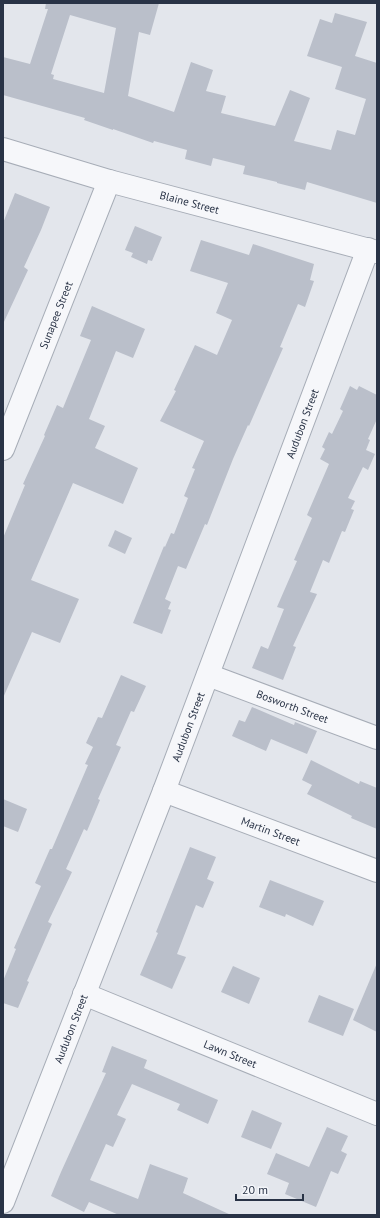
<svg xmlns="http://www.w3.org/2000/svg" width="380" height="1218" font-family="'PT Sans',sans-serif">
<rect width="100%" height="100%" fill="#e3e6ec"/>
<!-- building -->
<g fill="#babfca" fill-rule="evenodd">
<path d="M46,3h113l-9,32 -11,-3 -11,64 46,16 17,-50 22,8 -7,21 20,5 -5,17 54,13 15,-36 20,8 -16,43 37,9 6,-20 18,5 11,-36 -31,-10 7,-22 -35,-11 13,-37 12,4 3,-10 32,9 -12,34 22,7v140l-70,-21 -2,8 -28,-7v-1l-34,-8 2,-8 -32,-8 -2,8 -26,-7 2,-9 -33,-9 -1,2 -40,-14v1l-29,-10 1,-2 -82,-23v-38l27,7 18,-55h-3zM70,15l46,13 -12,65 -51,-14 1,-4 -3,-1z"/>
<polygon points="15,193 50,207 41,230 24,267 28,270 3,324 3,223"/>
<polygon points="135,226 162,237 152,261 148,260 147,264 131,257 133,253 125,250"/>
<polygon points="201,240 249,255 253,244 314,264 310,280 314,281 305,307 298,304 280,347 283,348 249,426 248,425 233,459 207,525 205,524 186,569 178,566 165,599 171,602 168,609 171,610 162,634 133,623 164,546 165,547 171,533 174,534 188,498 184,496 195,469 192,468 204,441 160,421 176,391 174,390 195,345 217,355 232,320 216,313 228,283 190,271"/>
<polygon points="92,306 145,329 133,358 116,351 89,419 105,426 95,448 138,468 123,504 73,483 31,580 79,599 60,643 32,632 3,698 3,538 25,485 23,484 45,436 44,435 57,405 63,408 91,340 80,336"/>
<polygon points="350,386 357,390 359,386 377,395 377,419 368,439 370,440 366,450 375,454 368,470 363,467 348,498 355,501 351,509 354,510 345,532 342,531 329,563 323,560 310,592 317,594 293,646 296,647 283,680 252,668 261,646 268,649 284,609 277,607 297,561 294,560 312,518 307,515 329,464 320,459 325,449 322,447 329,432 332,434 343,411 340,409"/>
<polygon points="115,530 132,538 125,554 108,546"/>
<polygon points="121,675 146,686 134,712 131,711 116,745 121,747 98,799 100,800 87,831 84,829 66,869 72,872 48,922 52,924 27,981 29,982 18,1008 3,1003 3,981 16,949 14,948 41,886 35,883 50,849 52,849 88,765 85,764 93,747 86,743 98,717 102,718"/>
<polygon points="252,707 294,725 295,722 317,731 307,754 271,739 266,751 232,736 239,720 245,722"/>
<polygon points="311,760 359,784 360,781 377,788 377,829 351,818 352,816 307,794 312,785 302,780"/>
<polygon points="3,799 27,809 18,832 3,826"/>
<polygon points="190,847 216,857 207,879 214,882 203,908 196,905 177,954 186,957 172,989 140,975 158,933 156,932"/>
<polygon points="270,880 324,901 313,926 286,914 285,917 259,907"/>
<polygon points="377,963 377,1032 353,1020"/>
<polygon points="233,966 260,978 249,1004 221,992"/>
<polygon points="319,995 354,1009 343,1036 308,1022"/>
<polygon points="112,1046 147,1060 144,1068 218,1100 208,1124 177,1110 180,1104 132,1084 117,1115 126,1119 113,1147 106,1144 90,1180 138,1199 150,1164 188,1178 183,1193 231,1215 119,1215 89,1202 84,1212 51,1196 61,1172 106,1073 102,1072"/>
<polygon points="252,1110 282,1123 271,1149 241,1137"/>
<polygon points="327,1127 348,1136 341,1151 347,1154 338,1174 331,1171 316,1207 285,1194 289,1183 267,1174 276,1153 309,1167"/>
</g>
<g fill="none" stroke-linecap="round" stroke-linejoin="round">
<!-- minor casing -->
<g stroke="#a7adb7" stroke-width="24">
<g id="minor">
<path id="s1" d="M3,149l106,32 268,71"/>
<path id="s2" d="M3,449l106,-268"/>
<path id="s3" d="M208,675l169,63"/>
<path id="s4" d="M164,791l213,80"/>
<path id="s5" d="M84,994l293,120"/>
<path id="s6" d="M3,1202l161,-411 204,-542"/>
</g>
</g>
<!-- minor -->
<use href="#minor" stroke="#f6f7fa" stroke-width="22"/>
</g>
<g text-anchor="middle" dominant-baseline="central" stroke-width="3" stroke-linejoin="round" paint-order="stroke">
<!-- street labels -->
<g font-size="11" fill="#293346" stroke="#f3f5f9">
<text stroke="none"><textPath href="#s1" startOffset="194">Blaine Street</textPath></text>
<text stroke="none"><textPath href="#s2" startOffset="144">Sunapee Street</textPath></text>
<text stroke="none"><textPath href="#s6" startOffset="834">Audubon Street</textPath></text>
<text stroke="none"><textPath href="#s3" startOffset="90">Bosworth Street</textPath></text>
<text stroke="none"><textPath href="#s6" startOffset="510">Audubon Street</textPath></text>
<text stroke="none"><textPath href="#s4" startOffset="114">Martin Street</textPath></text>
<text stroke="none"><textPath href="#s6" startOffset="186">Audubon Street</textPath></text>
<text stroke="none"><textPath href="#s5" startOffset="158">Lawn Street</textPath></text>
</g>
</g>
<!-- border -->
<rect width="380" height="1218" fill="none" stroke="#293346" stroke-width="8"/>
<!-- scale -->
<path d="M236 1194v6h67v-6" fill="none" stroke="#293346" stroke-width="2"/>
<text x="242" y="1194" font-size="12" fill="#293346" stroke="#f3f5f9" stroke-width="3" paint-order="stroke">20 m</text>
</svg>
